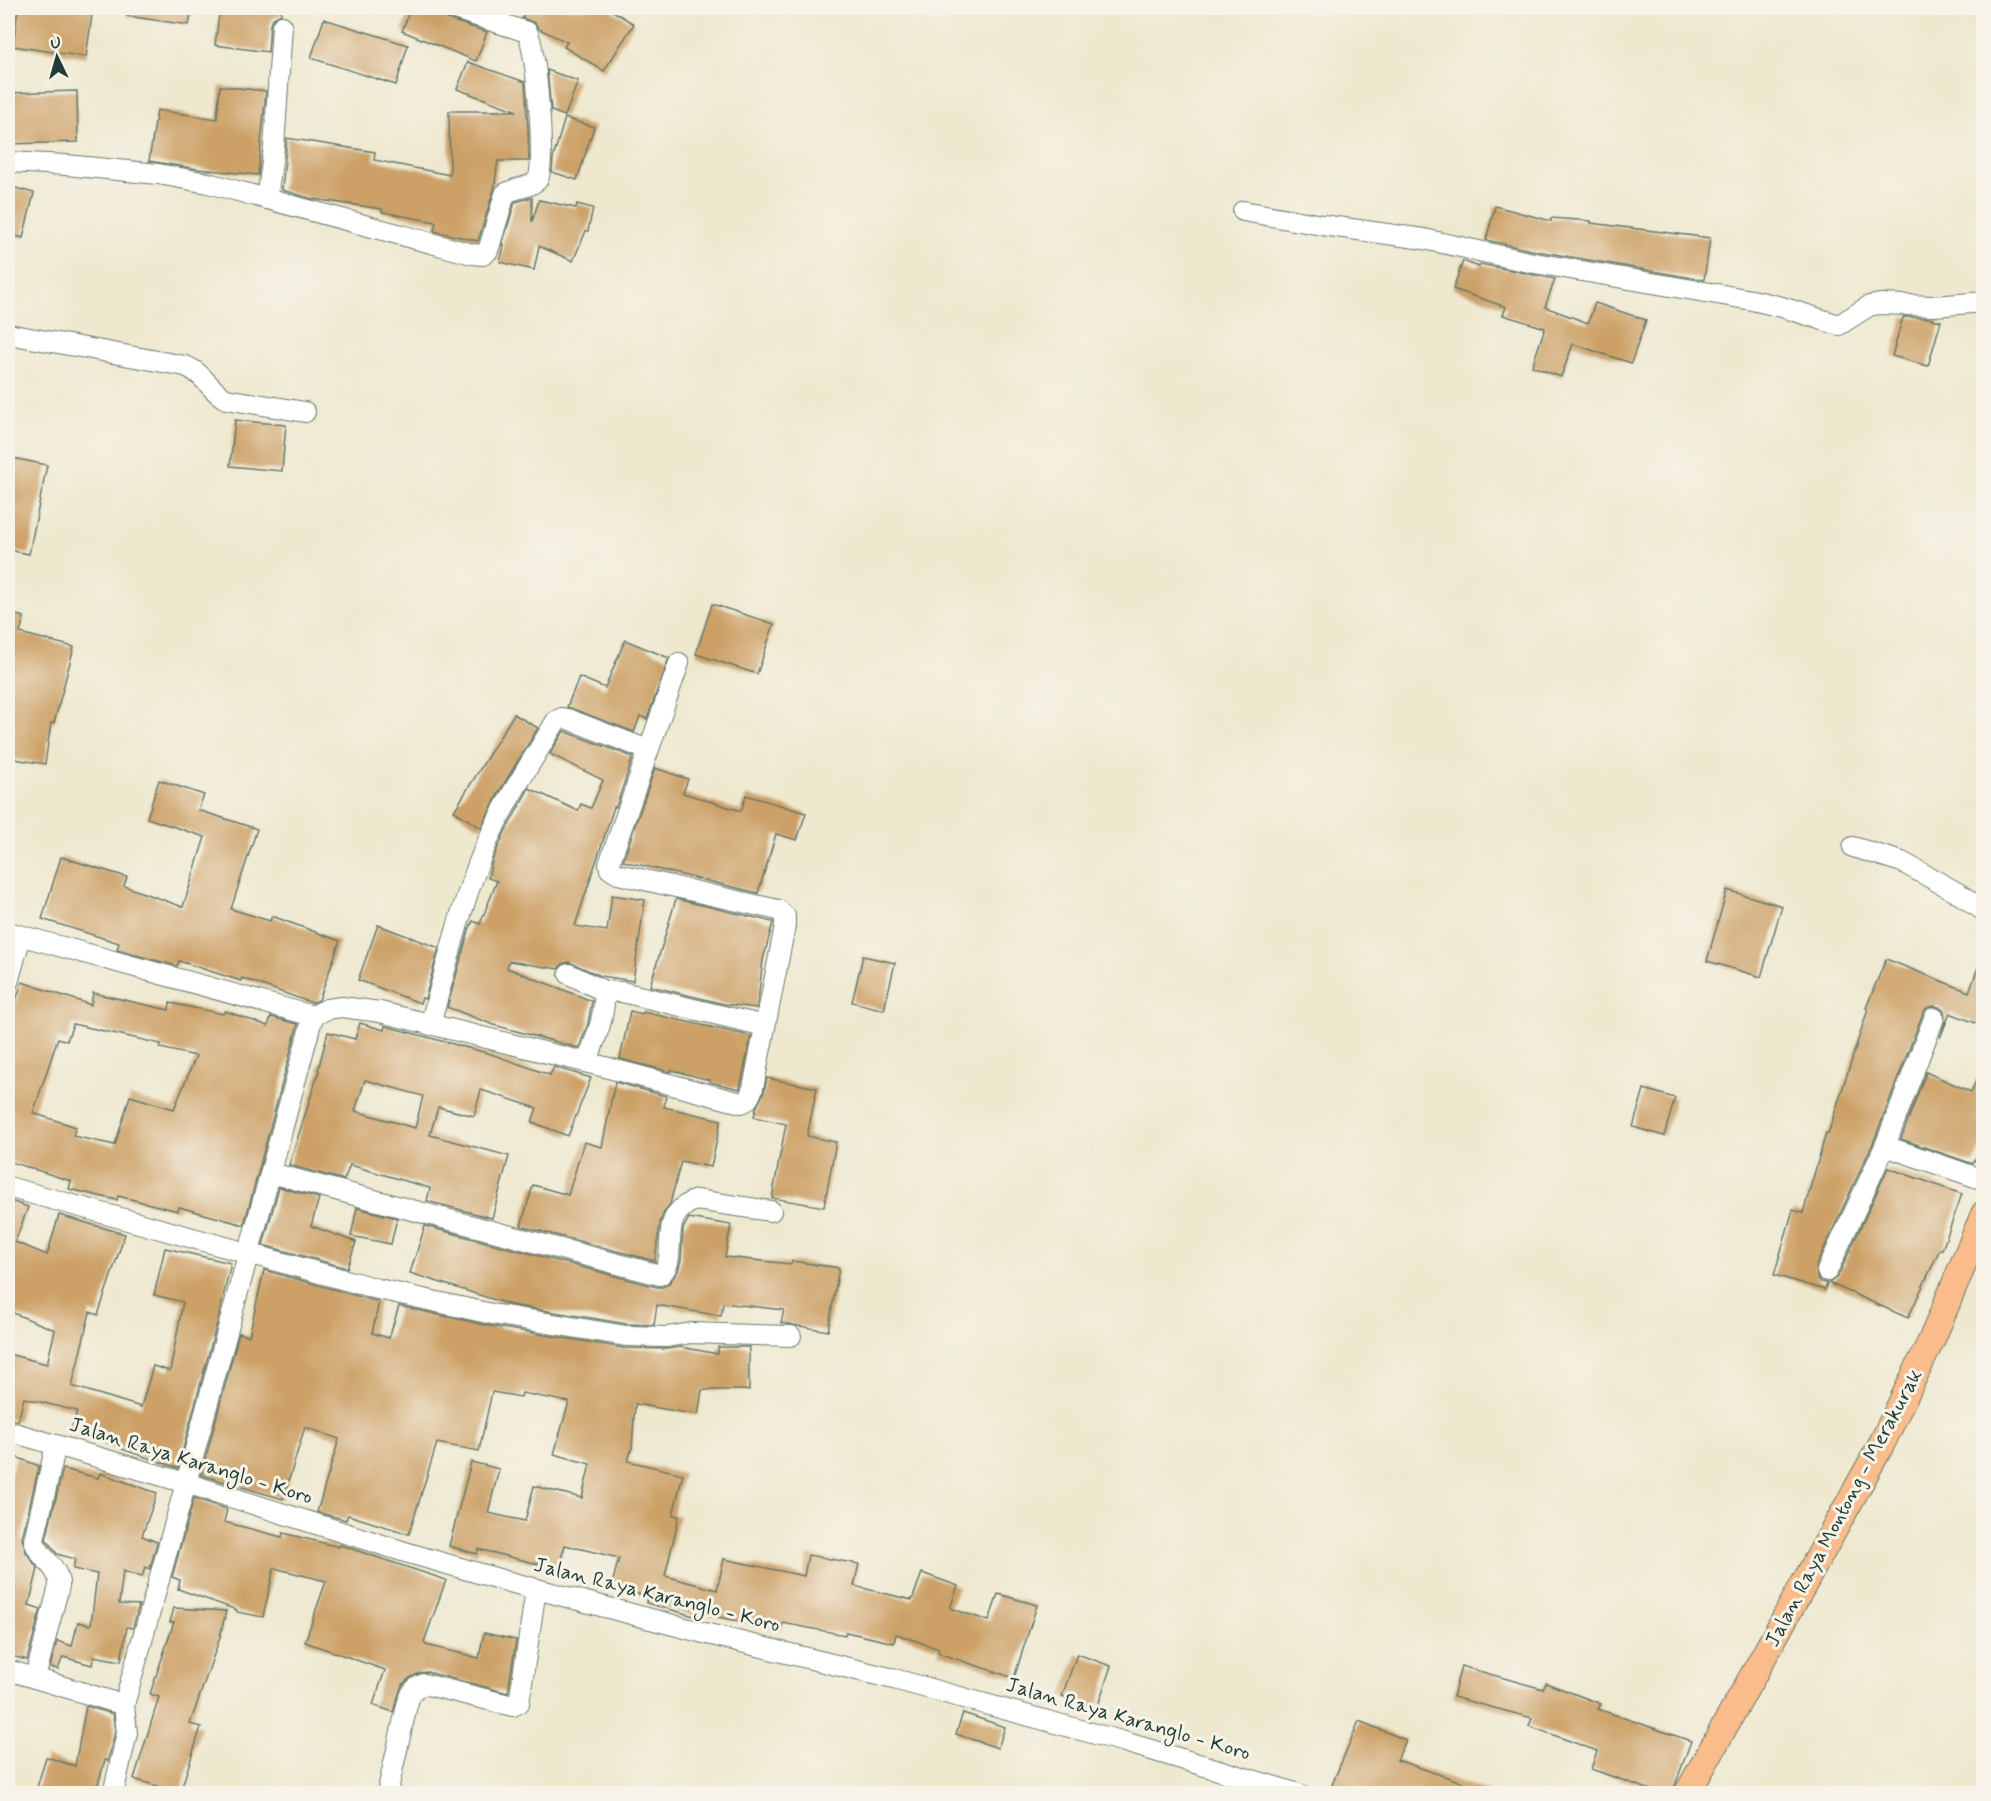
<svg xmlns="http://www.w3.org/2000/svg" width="1991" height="1801" font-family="Mynerve,sans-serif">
<rect width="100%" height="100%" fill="#f7f3e8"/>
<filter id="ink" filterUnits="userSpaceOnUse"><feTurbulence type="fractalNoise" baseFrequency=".0167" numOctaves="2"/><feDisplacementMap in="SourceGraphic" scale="12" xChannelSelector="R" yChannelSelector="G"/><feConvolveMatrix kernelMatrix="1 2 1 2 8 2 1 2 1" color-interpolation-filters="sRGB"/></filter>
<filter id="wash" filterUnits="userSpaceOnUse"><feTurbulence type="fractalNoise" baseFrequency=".008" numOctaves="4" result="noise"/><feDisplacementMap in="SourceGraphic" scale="24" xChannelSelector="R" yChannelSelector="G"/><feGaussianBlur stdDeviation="1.35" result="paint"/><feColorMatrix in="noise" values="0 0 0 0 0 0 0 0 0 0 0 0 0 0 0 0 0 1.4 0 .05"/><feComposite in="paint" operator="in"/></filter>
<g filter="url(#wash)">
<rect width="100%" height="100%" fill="#eee8cf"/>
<g id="blocks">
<!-- building -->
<g fill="#cca066" fill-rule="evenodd">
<polygon points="18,8 93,8 86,57 13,46"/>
<polygon points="128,8 192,8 189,25 127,16"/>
<polygon points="220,8 282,8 281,14 272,19 270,25 268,52 215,45"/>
<polygon points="411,8 425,8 441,14 447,19 487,32 476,61 402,31"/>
<polygon points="527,8 608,8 634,24 604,71 564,47 567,42 539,29 535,23 522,18"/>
<polygon points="324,19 408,45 396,85 311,58"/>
<polygon points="468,62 525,82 528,130 529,161 498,161 494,190 478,241 434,231 436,222 382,212 382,209 313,199 282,190 287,138 375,152 374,160 450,175 449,111 517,111 457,89"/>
<polygon points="547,70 578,81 565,116 551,111"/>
<polygon points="220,86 266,91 258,175 198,169 149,161 157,110 217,119"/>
<polygon points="77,91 78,142 8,144 8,93"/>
<polygon points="565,118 594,127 577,180 552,172 553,158"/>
<polygon points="8,186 34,193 23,238 8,234"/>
<polygon points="530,198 532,198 532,222 539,200 576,208 577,204 593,208 588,231 586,231 573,261 539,246 534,270 500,262 504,245 502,245 515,202"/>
<polygon points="1495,206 1551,221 1551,218 1591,221 1591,223 1710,238 1704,280 1531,250 1486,240"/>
<polygon points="1463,261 1479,267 1480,264 1555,279 1545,307 1588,323 1595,303 1646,320 1631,363 1573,344 1561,377 1532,366 1545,328 1503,315 1506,307 1453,289"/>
<polygon points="1903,317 1928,318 1941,321 1928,366 1892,356"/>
<polygon points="235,420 286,425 282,471 230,466"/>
<polygon points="8,457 47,465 29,554 8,550"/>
<polygon points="712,604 774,624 757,674 696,654"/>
<polygon points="8,613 24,617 20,633 74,647 54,723 51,723 45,764 8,758"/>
<polygon points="625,640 669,658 647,719 640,716 634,732 567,707 579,677 605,688"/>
<polygon points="514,714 538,728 499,792 481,828 454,811"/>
<polygon points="564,731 633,757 616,807 614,807 575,926 607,931 612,895 645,900 633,981 601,976 569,962 563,964 558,969 509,961 507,968 592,1001 588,1024 579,1048 494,1025 447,1007 469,930 473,921 480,924 497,881 488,878 492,861 504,834 529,788 578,811 581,804 591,808 603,780 550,754"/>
<polygon points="655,768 688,779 683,793 741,811 746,795 806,813 797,840 776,834 758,893 623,861"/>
<polygon points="159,780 204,795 198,810 257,829 231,909 270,921 272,916 340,941 319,1000 312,1003 242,978 241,981 179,961 177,966 117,950 119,943 42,919 61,857 127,877 124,886 183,907 205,837 147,818"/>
<polygon points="1727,890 1782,906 1761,977 1707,961"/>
<polygon points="676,899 773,922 763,960 757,1008 724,1004 650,986"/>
<polygon points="378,925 439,948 425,999 422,998 420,1003 358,980"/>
<polygon points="863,956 895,963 884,1010 852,1002"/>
<polygon points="1982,957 1983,1026 1950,1013 1940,1038 1945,1022 1944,1011 1939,1007 1933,1006 1927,1008 1923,1013 1874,1141 1816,1266 1817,1277 1821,1282 1827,1283 1825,1290 1774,1275 1793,1210 1803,1213 1826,1133 1828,1134 1868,1009 1866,1008 1886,959 1969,992"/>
<path d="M22,982l69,23 2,-12 76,17 1,-7 53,11 2,-3 43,15 3,-9 27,7 -54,201 -65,-18 -1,4 -60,-15 -1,4 -48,-11 2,-8 -63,-20v-136zM73,1024l88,20 -1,4 36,8 -22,53 -44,-13 -15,49 -42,-9 3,-9 -43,-14 25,-75 9,3z"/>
<polygon points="630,1011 642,1014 643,1012 751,1036 740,1089 710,1082 710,1080 671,1070 671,1072 620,1059"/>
<path d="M360,1023l24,7 1,-4 106,28 59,21 4,-8 37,11 -23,58 -36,-14 5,-14 -56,-18 -7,26 -36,-9 -8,28 79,21 -17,62 -65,-17 3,-13 -80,-23 -6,15 -55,-15 30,-94 -1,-1 10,-38 27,7zM365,1080l58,16 -8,32 -60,-17z"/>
<polygon points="1983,1066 1983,1142 1973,1164 1901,1139 1926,1072 1971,1092"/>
<polygon points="767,1078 817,1088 807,1136 836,1142 824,1207 772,1198 786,1124 754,1117 756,1108 764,1092"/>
<polygon points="615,1082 666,1096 664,1107 721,1120 711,1167 681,1161 670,1204 664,1212 660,1222 655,1261 521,1226 533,1185 568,1195 584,1142 602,1147"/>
<polygon points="1644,1089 1675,1098 1664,1136 1633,1127"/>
<polygon points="1888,1168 1962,1194 1942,1250 1940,1249 1908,1318 1829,1283 1838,1276"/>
<polygon points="279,1187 319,1198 311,1226 356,1242 347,1268 263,1245"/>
<polygon points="8,1200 28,1207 15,1242 47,1255 59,1215 125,1234 98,1315 90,1312 72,1386 141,1407 153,1366 170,1371 183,1302 154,1295 165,1248 231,1263 218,1319 178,1468 122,1449 122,1447 71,1431 77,1411 24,1398 18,1421 8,1419 8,1354 47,1364 55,1330 8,1311"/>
<polygon points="357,1208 397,1218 391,1244 351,1236"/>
<polygon points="689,1218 731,1225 725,1257 791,1264 792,1261 839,1268 828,1331 781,1323 784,1310 723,1303 721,1316 657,1305 654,1325 627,1324 511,1305 410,1273 425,1226 657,1287 663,1287 669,1283 678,1271 681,1260 683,1229"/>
<polygon points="264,1270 379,1302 372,1333 389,1338 399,1306 490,1326 624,1348 667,1349 681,1347 718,1354 718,1347 749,1347 749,1390 702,1390 698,1415 635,1404 632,1448 628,1461 683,1474 673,1515 679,1516 665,1576 717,1590 724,1559 804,1576 808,1555 859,1564 854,1586 912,1600 922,1573 958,1586 950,1608 989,1621 998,1594 1037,1605 1014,1678 938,1653 939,1649 896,1634 894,1643 846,1632 845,1635 783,1623 781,1630 699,1613 698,1617 646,1603 647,1596 611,1588 619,1558 565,1545 558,1569 478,1549 477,1554 449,1546 471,1462 499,1469 488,1513 525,1521 534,1486 582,1498 590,1464 554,1454 569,1402 522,1393 521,1397 492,1392 479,1451 437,1443 409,1534 348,1515 346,1520 317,1512 339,1439 305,1427 283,1499 201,1475 239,1333 249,1336"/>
<polygon points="16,1457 39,1466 22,1538 26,1552 38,1569 29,1605 41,1609 27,1660 8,1655 8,1481"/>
<polygon points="63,1469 98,1478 100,1473 157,1493 142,1536 157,1542 150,1569 145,1567 142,1577 123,1571 119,1604 139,1605 133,1628 127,1627 121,1661 94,1656 92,1665 63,1657 58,1669 50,1667 57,1641 72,1646 78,1622 91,1625 97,1574 73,1569 75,1559 57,1554 46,1539"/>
<polygon points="194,1498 227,1509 224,1522 282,1537 283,1533 339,1547 340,1545 446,1580 424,1642 426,1645 479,1658 484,1633 516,1640 508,1693 427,1672 420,1673 410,1678 402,1685 393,1712 373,1705 385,1670 305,1642 326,1581 274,1568 263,1617 237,1612 237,1610 178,1589 180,1580 172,1577"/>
<polygon points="174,1608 226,1611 220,1637 190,1724 201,1727 180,1793 134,1779 159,1697 150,1694 174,1622 170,1622"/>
<polygon points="1077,1654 1111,1666 1097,1708 1062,1696"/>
<polygon points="1461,1666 1543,1689 1546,1683 1601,1704 1598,1709 1691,1741 1672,1794 1662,1794 1591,1769 1597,1751 1529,1726 1532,1718 1453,1697"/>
<polygon points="86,1706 113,1714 115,1732 108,1761 105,1760 95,1794 35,1794 46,1757 75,1766"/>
<polygon points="963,1713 1005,1727 998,1748 956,1734"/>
<polygon points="1359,1721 1406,1740 1397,1760 1488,1791 1488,1794 1342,1794 1330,1789"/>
</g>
</g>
</g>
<g filter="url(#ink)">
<use href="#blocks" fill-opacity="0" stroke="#67796a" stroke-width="1.5"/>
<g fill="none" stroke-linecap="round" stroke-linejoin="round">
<!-- minor casing -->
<g stroke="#67796a" stroke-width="22">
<g id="minor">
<path d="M8,162l58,3 92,9 50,9 264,71 11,1 5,-4 17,-57c9,-7 25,-5 33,-15 8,-12 -2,-137 -11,-147l-76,-24"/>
<polyline points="267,199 274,147 282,26"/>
<polyline points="1243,211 1322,225 1424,239 1529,262 1752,300 1782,307 1839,325 1869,306 1880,304 1934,306 1984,302"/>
<path d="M8,334l177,32c18,6 25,25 41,33l79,13"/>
<polyline points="1853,847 1902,862 1958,893 1984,911"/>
<path d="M8,932l305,84 14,-7 15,-2 38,5 221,54 140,37c8,-2 9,-8 12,-15l32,-162v-10l-7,-6 -160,-36 -8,-5 -1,-5 70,-201"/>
<path d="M569,974l35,17c2,25 -9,48 -17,71"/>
<polyline points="8,982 21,936"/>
<polyline points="604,991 622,992 765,1026"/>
<path d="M430,1025c17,-60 31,-122 56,-180 18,-43 46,-83 70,-124l6,-3 6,1 80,31"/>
<polyline points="1885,1146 1934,1018"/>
<path d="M271,1173l389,102c22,-17 -7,-59 36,-75l75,11"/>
<polyline points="8,1187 378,1289 492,1314 626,1336 667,1337 691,1333 791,1336"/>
<polyline points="1827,1271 1885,1146 1984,1180"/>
<polyline points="8,1431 186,1483 405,1552 506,1581 704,1633 894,1679 1121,1741 1299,1794"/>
<polyline points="8,1670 124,1705 186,1483 313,1016"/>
<path d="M35,1678l24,-92c1,-20 -21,-28 -25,-46l22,-95"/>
<polyline points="113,1794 127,1733 124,1705"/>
<path d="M387,1794l20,-89c3,-11 6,-17 17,-21l89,22 6,-3 17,-114"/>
</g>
</g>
<!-- major casing -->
<g stroke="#67796a" stroke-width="28">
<polyline id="major" points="1687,1794 1880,1447 1932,1339 1984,1214"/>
</g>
<!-- minor -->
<use href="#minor" stroke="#fff" stroke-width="20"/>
<!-- major -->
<use href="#major" stroke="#f9bc8a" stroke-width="26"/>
</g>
</g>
<g text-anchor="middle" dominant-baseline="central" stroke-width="6" stroke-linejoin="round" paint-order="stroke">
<!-- street labels -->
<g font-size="21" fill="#1f3d34" stroke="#f7f3e8">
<text transform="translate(191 1461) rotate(17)">Jalan Raya Karanglo - Koro</text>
<text transform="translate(1844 1508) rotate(-62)">Jalan Raya Montong - Merakurak</text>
<text transform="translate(657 1595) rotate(14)">Jalan Raya Karanglo - Koro</text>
<text transform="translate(1128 1719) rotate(16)">Jalan Raya Karanglo - Koro</text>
</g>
</g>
<!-- margin -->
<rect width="1991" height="1801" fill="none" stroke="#f7f3e8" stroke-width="30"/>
<!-- north arrow -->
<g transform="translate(57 57) rotate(355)" stroke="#f7f3e8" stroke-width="4.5" paint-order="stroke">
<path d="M0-4.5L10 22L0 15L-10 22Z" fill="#1f3d34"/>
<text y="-9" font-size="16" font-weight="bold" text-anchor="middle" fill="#1f3d34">U</text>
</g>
</svg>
